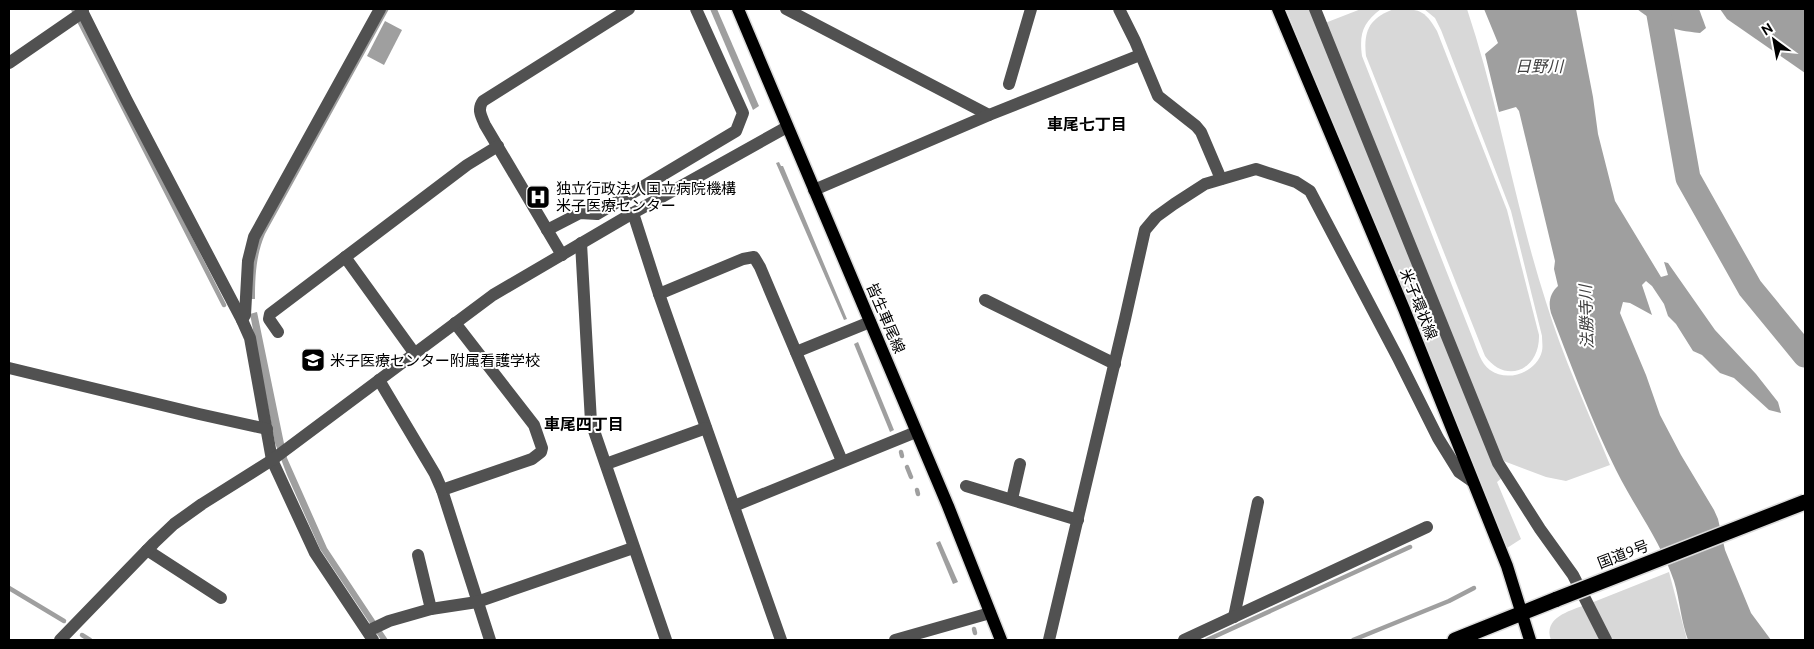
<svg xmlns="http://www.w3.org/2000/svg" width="1814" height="649" font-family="Ubuntu,'Noto Sans JP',sans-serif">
<rect width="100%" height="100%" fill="#fff"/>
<!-- green -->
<g fill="#d8d8d8">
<polygon points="1286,9 1312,9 1503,477 1497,482 1521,539 1507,548"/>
<path d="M1361,9h20c-18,14 -22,24 -19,47l111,283c4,10 8,25 17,31 18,13 47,2 52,-19 1,-4 0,-11 0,-15l-31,-125 -70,-181 -6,-12 -11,-9h43c32,96 48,197 79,293 17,56 42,109 64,163l-44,16 -20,-4 -45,-17 -176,-437z"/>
<path d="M1394,9c25,0 30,0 43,22l70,179 32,125c1,35 -33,50 -54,21l-119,-300c-3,-26 4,-38 28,-47z"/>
<polygon points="1669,572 1687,640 1610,640 1591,603"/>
<path d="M1585,605l18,35h-52c-8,-22 18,-29 34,-35z"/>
</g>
<!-- water -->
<g fill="#9f9f9f">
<path d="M382,9h7l-124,225c-9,21 -10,42 -10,65h-6l8,-63z"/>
<polygon points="710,9 717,9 759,106 753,110"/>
<path d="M1484,9h92l17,88 5,37 17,67 46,76 7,-2 -4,-13 4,1 47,67 41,44 22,28 3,11 -12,-3 -35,-32 -14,-5 -18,-18 -9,-4 -17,-27 -8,-8 -4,-12 -12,-18 -6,-5 -4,4 10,30 -22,-12 -7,-1 -3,11 26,62 14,40 21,40 33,55 4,9 7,31 26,63 20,27h-83c-7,-19 -8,-39 -14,-59 -13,-39 -39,-73 -58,-111 -25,-50 -45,-105 -65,-157 -3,-10 -1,-20 7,-27l-4,-17 1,-8 -36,-150 -3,-4 -17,5 -14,-58 13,-11z"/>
<path d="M1637,9h62l7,19 -6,5c-28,-3 -41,-7 -63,-24z"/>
<polygon points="1720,9 1805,9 1805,73 1727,19"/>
<polygon points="385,21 402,30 384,65 367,56"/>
<polygon points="779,162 781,166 783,166 847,319 844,320 776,163"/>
<polygon points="257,312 287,458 327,548 388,640 381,640 320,549 287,475 275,443 250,314"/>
<polygon points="858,342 894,430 890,432 854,344"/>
<polygon points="940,541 958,582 953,584 936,543"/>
</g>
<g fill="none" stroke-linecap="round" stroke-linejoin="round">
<!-- stream -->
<g stroke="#9f9f9f" stroke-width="4.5">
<polyline points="73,9 224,305"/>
<polyline points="901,452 902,456"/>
<polyline points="907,467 911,477"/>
<polyline points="917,490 918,494"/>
<polyline points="9,588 64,621"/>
<polyline points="974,629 975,633"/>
<polyline points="82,635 90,640"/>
<polyline points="1207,640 1410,547"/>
<polyline points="1353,640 1449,601 1474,588"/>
</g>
<!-- river -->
<polyline stroke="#9f9f9f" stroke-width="25" points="1658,9 1688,178 1750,288 1805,355"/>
<!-- major casing -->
<g stroke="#dbdbdb" stroke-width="15">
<g id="major">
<polyline points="738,9 948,506 1001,640"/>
<polyline points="1278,9 1404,309 1507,566 1530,640"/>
</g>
</g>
<!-- highway casing -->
<g stroke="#dbdbdb" stroke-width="18">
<polyline id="highway" points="1455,640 1557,599"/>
</g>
<!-- minor -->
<g stroke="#515151" stroke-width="12">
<polyline points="81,9 126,99 242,320 250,338 272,460 315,553 373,640"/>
<polyline points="786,9 989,115"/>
<polyline points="1119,9 1135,41 1158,96 1196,126 1201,132 1221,179"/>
<polyline points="1315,9 1498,463 1540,529 1573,575 1606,640"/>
<polyline points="9,63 83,12"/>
<polyline points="1009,84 1031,9"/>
<polyline points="814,190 989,115 1140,55"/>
<polyline points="633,213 659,294 781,640"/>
<polyline points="547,230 580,213 597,214 736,131 743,113 696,9"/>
<polyline points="581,243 591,422 666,640"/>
<path d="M562,255l-77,-130c-4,-9 -8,-16 -2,-24l146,-92"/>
<polyline points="345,257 415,354"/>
<polyline points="659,294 743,259 754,257 760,267 842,461"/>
<polyline points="985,300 1115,364"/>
<polyline points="242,320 245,315 248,261 254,237 380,9"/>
<polyline points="278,332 269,319 270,314 467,165 498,146"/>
<polyline points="796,352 870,322"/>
<polyline points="9,368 199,414 267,429"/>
<polyline points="379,380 435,474 442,490 490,640"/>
<polyline points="606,464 706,428"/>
<polyline points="966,486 1078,520"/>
<polyline points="442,490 532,459 541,452 542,448 534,425 455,323"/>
<polyline points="1012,499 1020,464"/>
<polyline points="734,506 916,432"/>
<polyline points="147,550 221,598"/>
<polyline points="418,555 431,609"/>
<polyline points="1234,617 1258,502"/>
<polyline points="368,631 389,621 431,609 477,602 633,548"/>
<polyline points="60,640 154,543 174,524 202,504 272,460 493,295 633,213 787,127"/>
<polyline points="895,640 990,613"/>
<polyline points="1049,640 1125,319 1145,230 1156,217 1174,204 1205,184 1256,169 1296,182 1310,191 1398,358 1438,438 1459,472 1472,481"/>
<polyline points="1184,640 1427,527"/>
</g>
<!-- major -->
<use href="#major" stroke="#000" stroke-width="12"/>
<!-- highway -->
<use href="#highway" stroke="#000" stroke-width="15"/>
<!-- highway-bridge casing -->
<g stroke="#dbdbdb" stroke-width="18" stroke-linecap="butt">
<polyline id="highway-bridge" points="1557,599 1805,502"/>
</g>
<!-- highway-bridge -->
<use href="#highway-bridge" stroke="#000" stroke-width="15"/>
</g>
<!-- icons -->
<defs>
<g id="hospital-square" transform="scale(1.25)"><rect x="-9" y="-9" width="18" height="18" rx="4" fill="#000" stroke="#fff"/><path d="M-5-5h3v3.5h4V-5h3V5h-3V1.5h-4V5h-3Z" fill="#fff"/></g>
<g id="school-square" transform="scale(1.25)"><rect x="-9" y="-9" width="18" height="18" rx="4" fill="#000" stroke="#fff"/><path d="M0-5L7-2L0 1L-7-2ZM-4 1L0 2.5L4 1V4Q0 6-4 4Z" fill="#fff"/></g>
</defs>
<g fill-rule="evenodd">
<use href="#hospital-square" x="538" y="197"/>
<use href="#school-square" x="313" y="360"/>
</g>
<g text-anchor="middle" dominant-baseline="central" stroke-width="4" stroke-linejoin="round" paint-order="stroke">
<!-- poi labels -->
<g font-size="15" fill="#000" stroke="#fff" text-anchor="start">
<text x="556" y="188">独立行政法人国立病院機構<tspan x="556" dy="17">米子医療センター</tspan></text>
<text x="330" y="360">米子医療センター附属看護学校</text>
</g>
<!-- street labels -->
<g font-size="15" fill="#000" stroke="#fff">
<text transform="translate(1419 304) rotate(68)">米子環状線</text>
<text transform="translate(886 318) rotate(67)">皆生車尾線</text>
<text transform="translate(1623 554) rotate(-21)">国道9号</text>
</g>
<!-- water labels -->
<g font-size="16" font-style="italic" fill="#404040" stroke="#fff">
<text x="1539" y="66">日野川</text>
<text transform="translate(1586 317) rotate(-92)">法勝寺川</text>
</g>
<!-- neighbourhood labels -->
<g font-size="16" font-weight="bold" fill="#000" stroke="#fff">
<text x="1087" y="124">車尾七丁目</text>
<text x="584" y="424">車尾四丁目</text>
</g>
</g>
<!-- border -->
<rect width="1814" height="649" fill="none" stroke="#000000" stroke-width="20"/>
<!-- north arrow -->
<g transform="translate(1774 40) rotate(328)" stroke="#ffffff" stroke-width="4" paint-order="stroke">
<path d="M0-4L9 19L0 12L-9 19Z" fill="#000000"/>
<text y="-8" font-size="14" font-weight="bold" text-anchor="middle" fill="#000000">N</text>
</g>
</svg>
